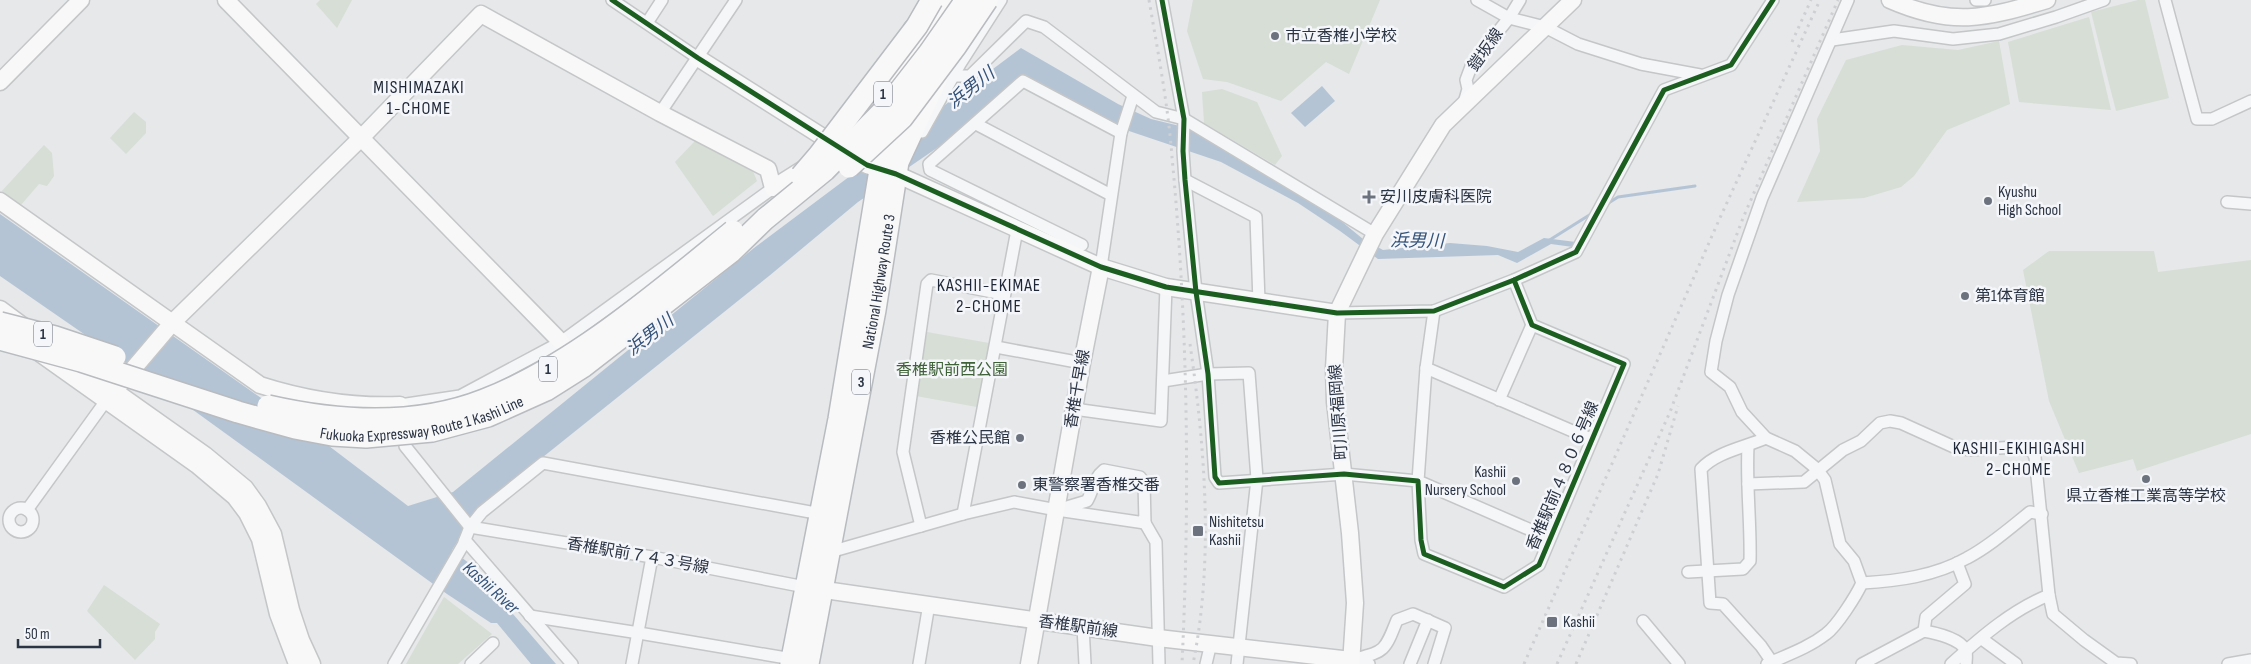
<svg xmlns="http://www.w3.org/2000/svg" width="2251" height="664" font-family="'Sofia Sans Condensed','Noto Sans JP',sans-serif">
<rect width="100%" height="100%" fill="#e6e8ea"/>
<!-- green -->
<g fill="#d6ded6">
<polygon points="320,0 352,0 337,28 316,4"/>
<polygon points="1193,0 1380,0 1349,74 1326,62 1281,101 1227,82 1203,79 1187,31"/>
<polygon points="2138,0 2145,0 2169,98 2116,111 2091,12"/>
<polygon points="2089,17 2111,110 2019,102 2008,42"/>
<polygon points="1999,41 2010,104 1947,130 1914,176 1901,187 1864,198 1797,202 1820,151 1817,119 1846,60 1902,45 1958,50"/>
<polygon points="1222,89 1257,102 1282,156 1275,165 1204,123 1202,92"/>
<polygon points="134,112 146,122 146,133 126,154 110,138"/>
<polygon points="695,141 752,169 757,181 713,216 675,162"/>
<polygon points="44,145 52,153 54,176 47,186 39,184 20,206 1,192"/>
<polygon points="2049,251 2154,251 2158,272 2251,260 2251,434 2137,471 2133,459 2079,473 2049,401 2023,270"/>
<polygon points="927,332 989,343 977,407 916,396"/>
<polygon points="104,585 160,624 155,632 155,639 135,660 87,611"/>
<polygon points="444,597 492,634 458,664 406,664"/>
</g>
<!-- water -->
<g fill="#b4c4d5">
<polygon points="1021,48 1118,104 1151,119 1188,128 1330,212 1363,239 1383,250 1450,243 1487,246 1518,252 1544,238 1576,242 1573,247 1551,244 1517,263 1498,255 1378,259 1340,231 1298,203 1221,162 1129,131 1026,77 953,137 858,202 769,276 533,465 477,512 452,550 470,564 556,664 531,664 497,623 491,623 447,594 178,399 0,276 0,214 329,446 408,506 453,492 754,248"/>
<polygon points="1322,86 1335,101 1305,127 1291,113"/>
</g>
<g fill="none" stroke-linecap="round" stroke-linejoin="round">
<!-- stream -->
<g stroke="#b4c4d5" stroke-width="3">
<polyline points="1607,204 1618,197 1695,186"/>
<polyline points="1548,241 1591,214"/>
</g>
<!-- street casing -->
<g stroke="#c4c6c8" stroke-width="14">
<g id="street">
<polyline points="612,0 698,58"/>
<polyline points="1162,0 1184,119 1183,151 1185,180 1196,292 1208,374 1215,477 1219,483 1344,474 1418,481 1421,540 1424,554 1504,587 1539,565 1624,364 1532,325 1514,280"/>
<polyline points="1477,0 1509,18 1545,27 1578,44 1641,64 1700,75"/>
<polyline points="1976,0 1985,0"/>
<polyline points="2165,0 2197,119 2212,119 2251,101"/>
<polyline points="647,23 662,0"/>
<polyline points="1832,40 1894,31 1953,39 1999,34 2056,17 2104,0"/>
<polyline points="954,76 970,76 1026,21 1044,27 1156,112 1184,119 1375,234"/>
<polyline points="1464,103 1468,89 1466,80 1472,64 1509,18 1520,0"/>
<polyline points="660,113 736,0"/>
<polyline points="976,124 1111,195"/>
<polyline points="922,132 960,64 1001,0"/>
<polyline points="1185,180 1256,217 1259,302"/>
<polyline points="2227,202 2251,204"/>
<polyline points="1082,245 930,170 929,164 1023,81 1121,133"/>
<polyline points="1101,267 1121,133 1133,96"/>
<polyline points="1434,311 1426,368 1418,481 1549,538"/>
<polyline points="1337,313 1434,311 1514,280 1576,252 1664,90 1731,65 1773,0"/>
<polyline points="996,347 1082,363"/>
<polyline points="1426,368 1591,439"/>
<polyline points="1163,381 1208,374 1249,373 1257,479 1237,664"/>
<polyline points="1499,400 1532,325"/>
<polyline points="1074,409 1161,421 1166,287"/>
<polyline points="402,413 400,405 460,396 561,342 773,188"/>
<polyline points="404,429 405,446 470,527"/>
<path d="M1766,438c-20,9 -50,14 -65,31l9,134 13,1 38,42 11,16"/>
<path d="M1104,470l36,7 4,5 1,41 -88,-13 30,-9c7,-12 6,-22 17,-31z"/>
<polyline points="1748,484 1804,482 1843,450 1861,441 1880,423 1890,421 1901,423 1954,447 1970,450 2014,447 2032,451 2035,457 2049,595 2053,614 2084,640 2116,663 2131,664"/>
<circle cx="21" cy="520" r="12"/>
<polyline points="27,510 105,402"/>
<polyline points="963,514 1017,230"/>
<polyline points="1145,523 1156,542 1159,664"/>
<polyline points="921,526 903,452 927,284 931,280 1003,294"/>
<polyline points="470,527 652,557 805,587"/>
<polyline points="465,540 572,664"/>
<polyline points="830,552 963,514 1014,502 1057,510"/>
<path d="M1688,572l55,-3 7,-8c1,-38 -4,-76 -2,-115"/>
<path d="M1862,583c36,-2 73,-7 105,-25 23,-12 43,-30 63,-46l12,2"/>
<polyline points="530,616 639,633 792,659"/>
<polyline points="1643,621 1679,664"/>
<polyline points="1083,627 1085,664"/>
<polyline points="1924,631 1926,617 1965,584 1957,563"/>
<polyline points="1982,639 2016,664"/>
<polyline points="394,664 463,545 470,527 482,512 543,463 821,514"/>
<polyline points="471,664 493,643"/>
<polyline points="632,664 652,557"/>
<polyline points="919,664 929,604"/>
<polyline points="1206,664 1211,643"/>
<path d="M1369,664l-18,-4c34,-9 33,-7 46,-40l16,-6 32,14 -11,36"/>
<polyline points="1410,664 1428,620"/>
<path d="M1767,664c20,-9 41,-16 59,-30 11,-8 30,-38 36,-51l-8,-22 -14,-17 -15,-64 -8,-11 -22,-18 -29,-13 -24,-26 -12,-25 -19,-15 5,-31 12,-46 34,-97 86,-198"/>
<path d="M1862,664l62,-33c11,2 39,8 42,21 1,3 0,8 0,12"/>
<path d="M1951,664c30,-27 61,-54 98,-69"/>
<polyline points="2228,664 2251,660"/>
</g>
</g>
<!-- secondary casing -->
<g stroke="#c4c6c8" stroke-width="19">
<g id="secondary">
<polyline points="226,0 561,342"/>
<path d="M1890,0c62,27 94,19 157,0"/>
<polyline points="698,58 867,165 896,174 1101,267 1166,287 1337,313"/>
<polyline points="0,82 81,0"/>
<path d="M0,201l260,184c47,15 92,22 140,20"/>
<polyline points="0,309 23,326"/>
<polyline points="38,352 197,465 235,497 247,513 260,539 278,614 297,664"/>
<polyline points="75,363 205,455 245,488 258,506 273,534 291,610 301,640 312,664"/>
<polyline points="105,402 173,322 361,138 481,14 660,113 768,169 773,188 808,166"/>
<polyline points="811,588 1158,638 1351,660"/>
<polyline points="1029,664 1082,363 1101,267"/>
<polyline points="1351,664 1355,603 1350,533 1335,402 1334,369 1337,313 1375,234 1443,125 1573,0"/>
</g>
</g>
<!-- highway casing -->
<g stroke="#b8bbbf" stroke-width="24">
<g id="highway">
<polyline points="931,42 949,0"/>
<polyline points="895,97 914,30"/>
<polyline points="791,664 839,419 880,170 897,120"/>
<path id="s1" d="M808,664l67,-354 23,-148 38,-82"/>
</g>
</g>
<!-- street -->
<use href="#street" stroke="#f5f6f7" stroke-width="11"/>
<!-- secondary -->
<use href="#secondary" stroke="#f8f8f8" stroke-width="16"/>
<!-- highway -->
<use href="#highway" stroke="#f8f8f8" stroke-width="21"/>
<!-- rail -->
<g stroke="#cecfd2" stroke-width="3" stroke-dasharray="2.5 5" stroke-linecap="butt">
<path d="M1149,0c9,52 19,105 23,157 16,168 18,338 10,507"/>
<polyline points="1792,42 1811,0"/>
<path d="M1190,344c15,104 24,216 3,320"/>
<polyline points="1524,664 1719,220 1820,0"/>
<polyline points="1557,664 1670,412 1743,218 1838,0"/>
<polyline points="1576,664 1658,474 1678,406"/>
</g>
<!-- highway-bridge casing -->
<g stroke="#b8bbbf" stroke-width="24" stroke-linecap="butt">
<g id="highway-bridge">
<polyline points="849,167 902,118 956,46 987,0"/>
<polyline points="801,176 819,155 917,26 932,0"/>
<polyline points="0,323 55,337 115,357"/>
<path id="s2" d="M0,339l81,22 157,51 57,16 37,7 34,2 66,-6 56,-15 58,-26 38,-24 147,-114 34,-33 60,-49 62,-63 42,-54 37,-53"/>
<path d="M268,406c70,16 147,21 216,-6 89,-34 175,-109 249,-169"/>
</g>
</g>
<!-- highway-bridge -->
<use href="#highway-bridge" stroke="#f8f8f8" stroke-width="21"/>
<!-- cycleway casing -->
<g stroke="#f4f6f9" stroke-width="8">
<g id="cycleway">
<polyline points="612,0 698,58 867,165 896,174 1101,267 1166,287 1337,313 1434,311 1514,280 1576,252 1664,90 1731,65 1773,0"/>
<polyline points="1162,0 1184,119 1183,151 1185,180 1196,292 1208,374 1215,477 1219,483 1344,474 1418,481 1421,540 1424,554 1504,587 1539,565 1624,364 1532,325 1514,280"/>
</g>
</g>
<!-- cycleway -->
<use href="#cycleway" stroke="#1b5e20" stroke-width="5"/>
</g>
<!-- markers -->
<g fill="#6c737f" stroke="#f4f6f9" stroke-width="2">
<circle cx="1275" cy="36" r="5"/>
<path d="M1366.5 189.5h5v5h5v5h-5v5h-5v-5h-5v-5h5z"/>
<circle cx="1988" cy="201" r="5"/>
<circle cx="1965" cy="296" r="5"/>
<circle cx="1020" cy="438" r="5"/>
<circle cx="2146" cy="479" r="5"/>
<circle cx="1516" cy="481" r="5"/>
<circle cx="1022" cy="485" r="5"/>
<rect x="1192" y="525" width="12" height="12" rx="2.5"/>
<rect x="1546" y="616" width="12" height="12" rx="2.5"/>
</g>
<g text-anchor="middle" dominant-baseline="central" stroke-width="5" stroke-linejoin="round" paint-order="stroke">
<!-- shield labels -->
<g fill="#f4f6f9" stroke="#676e7b" stroke-width="1">
<rect x="874" y="81.5" width="18" height="25" rx="4"/>
<rect x="34" y="321.5" width="18" height="25" rx="4"/>
<rect x="539" y="356.5" width="18" height="25" rx="4"/>
<rect x="852" y="369.5" width="18" height="25" rx="4"/>
</g>
<g font-size="15" font-weight="bold" fill="#2b3445">
<text x="883" y="94">1</text>
<text x="43" y="334">1</text>
<text x="548" y="369">1</text>
<text x="861" y="382">3</text>
</g>
<!-- poi labels -->
<g font-size="16" fill="#2b3445" stroke="#f4f6f9" text-anchor="start">
<text x="1285" y="36">市立香椎小学校</text>
<text x="1998" y="192">Kyushu<tspan x="1998" dy="18">High School</tspan></text>
<text x="1380" y="197">安川皮膚科医院</text>
<text x="1975" y="296">第1体育館</text>
<text x="1010" y="438" text-anchor="end">香椎公民館</text>
<text x="1506" y="472" text-anchor="end">Kashii<tspan x="1506" dy="18">Nursery School</tspan></text>
<text x="1032" y="485">東警察署香椎交番</text>
<text x="2146" y="496" text-anchor="middle">県立香椎工業高等学校</text>
<text x="1209" y="522">Nishitetsu<tspan x="1209" dy="18">Kashii</tspan></text>
<text x="1563" y="622">Kashii</text>
</g>
<!-- street labels -->
<g font-size="16" fill="#2b3445" stroke="#f4f6f9">
<text transform="translate(1486 50) rotate(-55)">鎧坂線</text>
<text stroke="none"><textPath href="#s1" startOffset="389">National Highway Route 3</textPath></text>
<text transform="translate(1078 389) rotate(-80)">香椎千早線</text>
<text transform="translate(1339 412) rotate(-94)">町川原福岡線</text>
<text stroke="none"><textPath href="#s2" startOffset="438">Fukuoka Expressway Route 1 Kashi Line</textPath></text>
<text transform="translate(1563 476) rotate(-67)">香椎駅前４８０６号線</text>
<text transform="translate(638 556) rotate(10)">香椎駅前７４３号線</text>
<text transform="translate(1078 627) rotate(8)">香椎駅前線</text>
</g>
<!-- park labels -->
<g font-size="16" fill="#3f6138" stroke="#f4f6f9">
<text x="952" y="370">香椎駅前西公園</text>
</g>
<!-- neighbourhood labels -->
<g font-size="18" letter-spacing="1" fill="#1d2536" stroke="#f4f6f9">
<text x="419" y="87">MISHIMAZAKI<tspan x="419" dy="21">1-CHOME</tspan></text>
<text x="989" y="285">KASHII-EKIMAE<tspan x="989" dy="21">2-CHOME</tspan></text>
<text x="2019" y="448">KASHII-EKIHIGASHI<tspan x="2019" dy="21">2-CHOME</tspan></text>
</g>
<!-- water labels -->
<g font-size="18" font-style="italic" fill="#34527a" stroke="#f4f6f9">
<text transform="translate(971 88) rotate(-38)">浜男川</text>
<text transform="translate(1417 241) rotate(1)">浜男川</text>
<text transform="translate(650 335) rotate(-38)">浜男川</text>
<text transform="translate(491 588) rotate(42)">Kashii River</text>
</g>
</g>
<!-- scale -->
<path d="M18 639v8h82v-8" fill="none" stroke="#2b3445" stroke-width="2.5"/>
<text x="25" y="639" font-size="15" fill="#2b3445" stroke="#f4f6f9" stroke-width="4" paint-order="stroke">50 m</text>
</svg>
